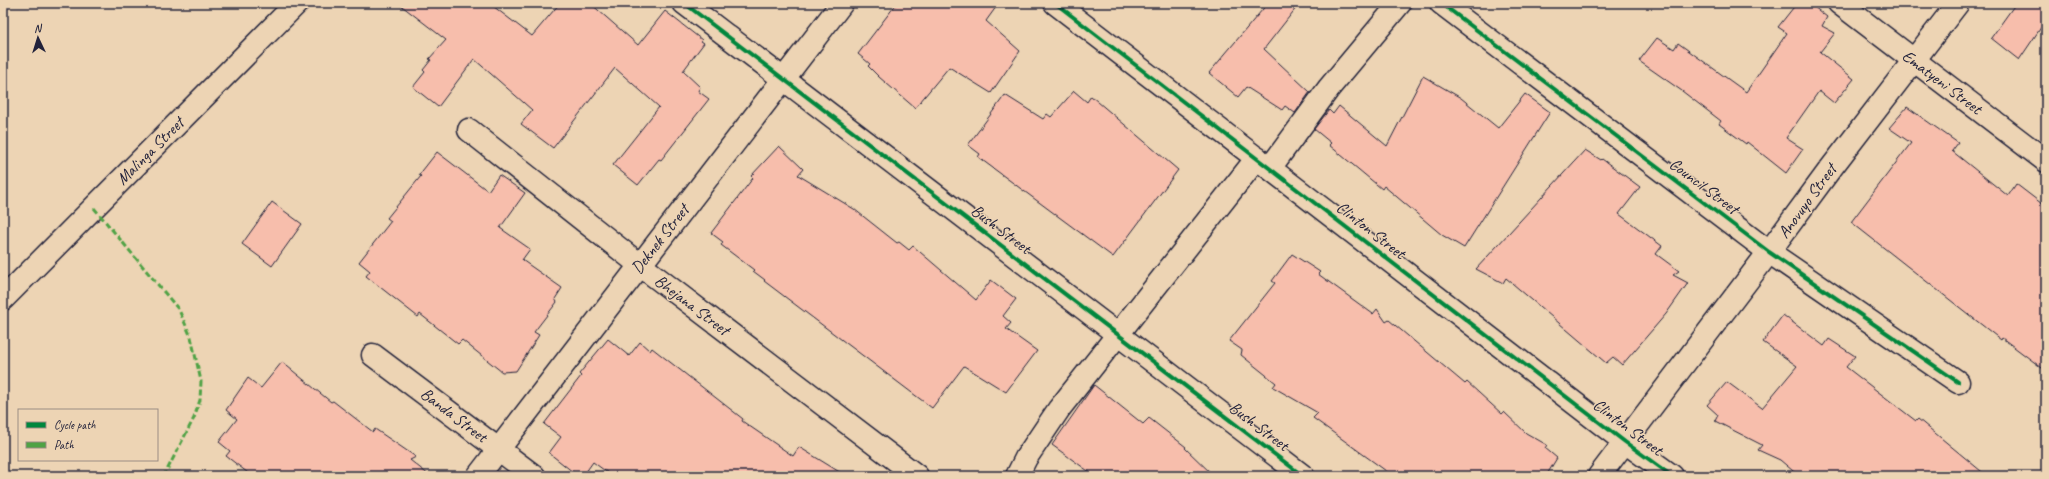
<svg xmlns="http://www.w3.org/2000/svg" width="2049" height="479" font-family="Caveat,sans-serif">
<rect width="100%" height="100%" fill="#edd4b4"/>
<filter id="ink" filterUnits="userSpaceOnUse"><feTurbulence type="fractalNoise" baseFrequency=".025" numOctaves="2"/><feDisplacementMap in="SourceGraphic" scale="8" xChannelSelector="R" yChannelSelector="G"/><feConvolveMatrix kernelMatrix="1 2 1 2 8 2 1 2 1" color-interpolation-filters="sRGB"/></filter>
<g filter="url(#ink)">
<!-- building -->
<g fill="#f7beac" stroke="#22223b">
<polygon points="398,3 489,3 532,36 560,3 590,3 638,45 665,11 702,40 701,41 704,43 683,71 700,87 698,91 709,99 661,160 659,159 638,185 613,165 659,107 615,68 553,148 521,124 532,110 474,59 438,107 413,87 425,72 423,70 431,60 429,59 446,40"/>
<polygon points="897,3 999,3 986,21 1020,51 991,93 949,67 915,108 879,77 868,66 870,64 858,54"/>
<polygon points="1268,3 1300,3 1264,49 1310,92 1295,113 1285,106 1282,110 1246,87 1238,97 1209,73"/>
<polygon points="1797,3 1809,3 1827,17 1822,26 1835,33 1820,52 1854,79 1834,103 1819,91 1786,138 1803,149 1786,173 1747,142 1746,144 1719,124 1721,121 1682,91 1639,61 1657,38 1674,49 1678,43 1746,92 1787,33 1778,27"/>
<polygon points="2016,3 2046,3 2046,20 2019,60 1991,38"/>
<polygon points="1423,76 1461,98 1498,128 1525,94 1550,112 1464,248 1442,235 1384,186 1382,189 1329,145 1331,143 1314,129 1329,110 1333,114 1339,106 1387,146"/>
<polygon points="1074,91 1087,102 1091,96 1178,170 1113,257 978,157 980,154 968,145 1005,95 1043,119 1047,114 1051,117"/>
<polygon points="1907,107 1958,143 1952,151 2008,196 2016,184 2046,207 2046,371 2002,338 2001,340 1851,222 1911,143 1889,128"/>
<polygon points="779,146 803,169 798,175 854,209 897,243 899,242 909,250 913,246 976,300 991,280 1016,299 1003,316 1011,323 1006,329 1037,351 1006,392 964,366 932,408 764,281 765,280 753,271 754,270 721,245 723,242 711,233 753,178 751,176"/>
<polygon points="1585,150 1601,160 1602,159 1640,187 1619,214 1662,246 1656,254 1679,271 1673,275 1688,283 1666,314 1622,365 1613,357 1606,363 1506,278 1503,283 1476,269"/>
<polygon points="437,152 488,191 499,175 525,193 500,228 530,249 522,260 562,288 555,299 557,302 534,332 539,335 516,371 502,372 462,340 458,344 420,314 418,317 366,276 370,271 359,262 391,221 387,218 421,176 419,175"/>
<polygon points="272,202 302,224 272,266 242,244"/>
<polygon points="1292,254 1320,272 1318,274 1373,314 1377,309 1386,322 1389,320 1465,384 1467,382 1502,414 1504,412 1526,433 1547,445 1545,448 1557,458 1546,476 1393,476 1313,418 1318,413 1273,387 1276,383 1241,355 1242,350 1229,341 1275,283 1272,281"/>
<polygon points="1783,315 1824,346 1829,339 1855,356 1846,367 1916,421 1918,419 1987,476 1799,476 1780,460 1758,450 1762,445 1715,421 1718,415 1707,405 1727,382 1762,408 1797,366 1763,342"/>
<polygon points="608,339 629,356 640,342 650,351 652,348 743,419 742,421 793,456 799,447 846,476 612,476 593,462 583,476 578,476 549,453 561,437 544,424 581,376 579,374"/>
<polygon points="282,362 331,402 333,401 373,432 375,429 416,457 410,460 430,476 252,476 226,456 230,451 219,442 237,419 226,410 248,378 261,388"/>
<polygon points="1094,385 1143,424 1149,418 1186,447 1185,448 1214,476 1095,476 1052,445"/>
</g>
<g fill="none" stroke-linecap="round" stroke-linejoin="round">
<!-- street casing -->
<g stroke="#22223b" stroke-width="25">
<g id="street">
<polyline points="684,3 1303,476"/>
<polyline points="1055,3 1625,442 1672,476"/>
<polyline points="1441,3 1769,252 1958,382"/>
<polyline points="1839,3 2046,161"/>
<polyline points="469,130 640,265 917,476"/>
<polyline points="1270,168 1329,88 1400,3"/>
<polyline points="373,355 534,476"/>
<polyline points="478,476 842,3"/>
<polyline points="1017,476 1026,458 1059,409 1257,158"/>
<polyline points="1599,476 1769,252 1828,172 1958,3"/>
</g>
</g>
<!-- secondary casing -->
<g stroke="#22223b" stroke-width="25">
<polyline id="secondary" points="3,299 297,3"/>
</g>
<!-- street -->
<use href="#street" stroke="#edd4b4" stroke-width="22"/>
<!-- secondary -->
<use href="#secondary" stroke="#edd4b4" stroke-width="22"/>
<!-- quiet -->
<polyline stroke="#50a245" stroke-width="3" stroke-dasharray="6 3" stroke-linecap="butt" points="94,208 179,310 191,337 201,381 200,400 194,418 164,476"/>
<!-- cycleway casing -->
<g stroke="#edd4b4" stroke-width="6">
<g id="cycleway">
<polyline points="684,3 1303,476"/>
<polyline points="1055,3 1625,442 1672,476"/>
<polyline points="1441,3 1769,252 1958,382"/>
</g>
</g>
<!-- cycleway -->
<use href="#cycleway" stroke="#00873e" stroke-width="4"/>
</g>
</g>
<g text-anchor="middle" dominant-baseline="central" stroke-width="3" stroke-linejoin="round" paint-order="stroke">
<!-- street labels -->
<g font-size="17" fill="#22223b" stroke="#edd4b4">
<text transform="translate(1942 82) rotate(37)">Ematyeni Street</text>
<text transform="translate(150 151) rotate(-45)">Malinga Street</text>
<text transform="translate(1704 186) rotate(37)">Council Street</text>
<text transform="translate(1807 201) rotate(-54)">Anovuyo Street</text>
<text transform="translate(1001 229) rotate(37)">Bush Street</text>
<text transform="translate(1371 230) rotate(38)">Clinton Street</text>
<text transform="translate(660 239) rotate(-52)">Deknek Street</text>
<text transform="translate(692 305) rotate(37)">Bhejana Street</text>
<text transform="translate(454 415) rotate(37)">Banda Street</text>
<text transform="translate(1259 426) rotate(37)">Bush Street</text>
<text transform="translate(1628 427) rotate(37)">Clinton Street</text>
</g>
</g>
<!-- margin -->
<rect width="2049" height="479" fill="none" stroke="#edd4b4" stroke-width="16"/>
<rect x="8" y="8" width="2033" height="463" fill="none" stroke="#22223b" stroke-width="1.5" filter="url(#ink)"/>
<!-- legend -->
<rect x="18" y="409" width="140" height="52" fill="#edd4b4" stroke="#9c8d84"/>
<rect x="26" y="422" width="20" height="6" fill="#00873e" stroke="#9c8d84"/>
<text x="54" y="429" font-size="12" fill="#22223b">Cycle path</text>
<rect x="26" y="442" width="20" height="6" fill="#50a245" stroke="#9c8d84"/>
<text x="54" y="449" font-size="12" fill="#22223b">Path</text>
<!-- north arrow -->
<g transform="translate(38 38) rotate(356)" stroke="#edd4b4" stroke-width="3" paint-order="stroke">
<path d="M0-3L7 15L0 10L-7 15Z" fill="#22223b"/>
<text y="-6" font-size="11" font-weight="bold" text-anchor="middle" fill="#22223b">N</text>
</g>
</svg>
